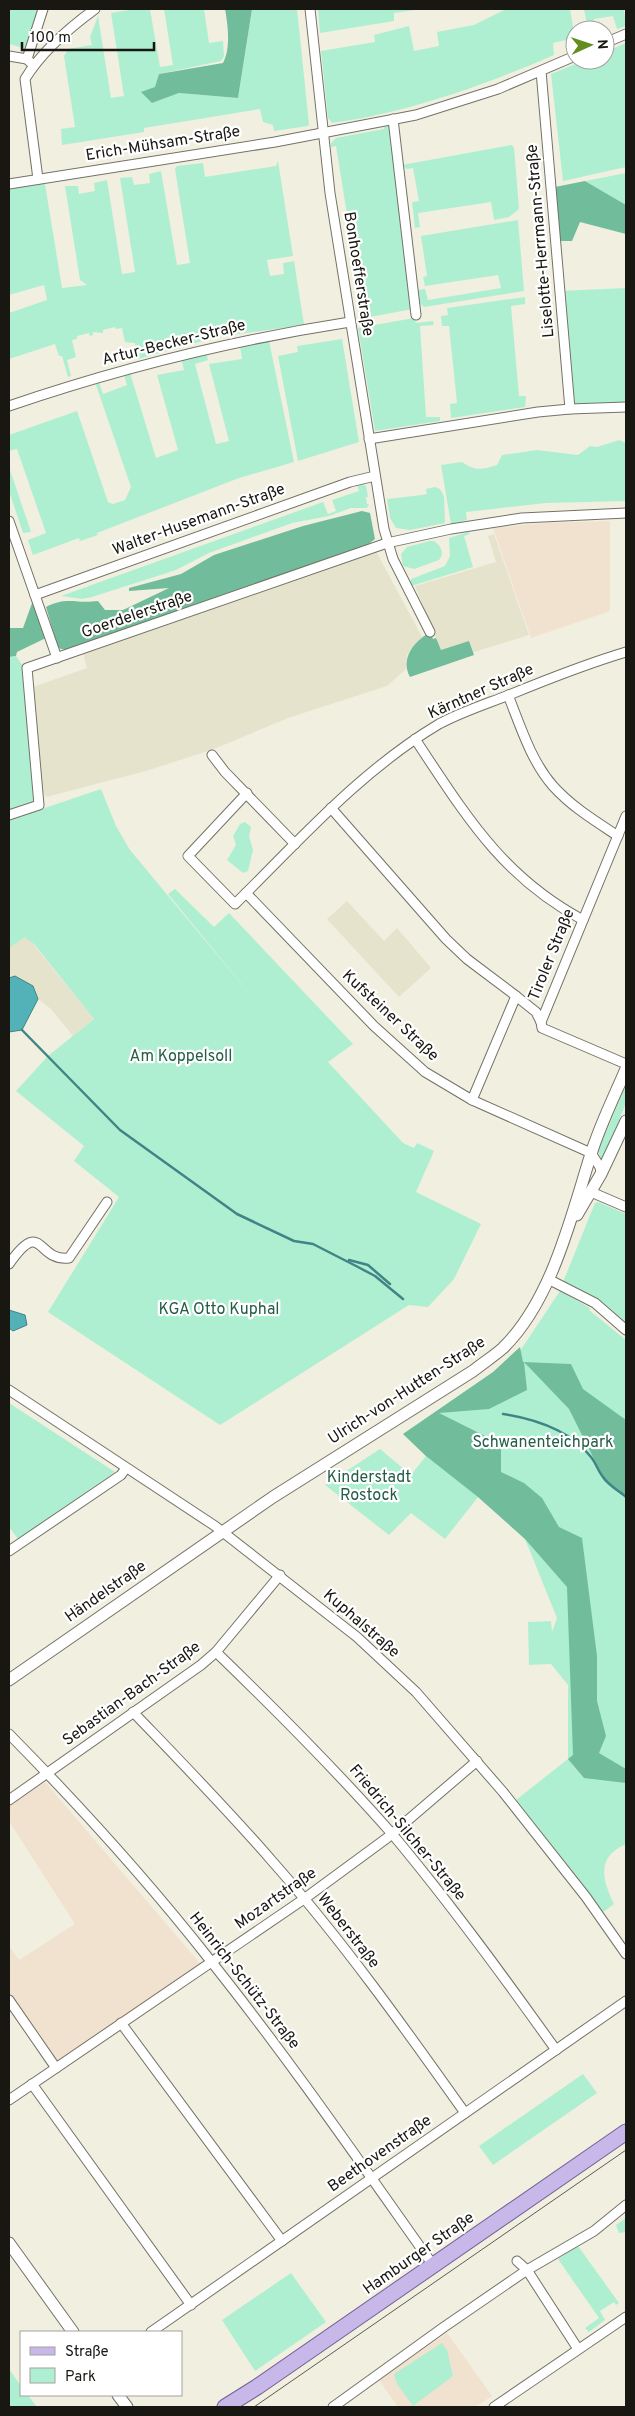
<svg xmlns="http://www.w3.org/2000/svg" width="635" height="2416" font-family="Overpass,sans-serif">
<rect width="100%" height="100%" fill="#f1efe0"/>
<!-- built -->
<g fill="#e6e3cd">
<polygon points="494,534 529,635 445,661 415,586 496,562 488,536"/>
<polygon points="376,551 422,637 407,655 406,669 387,686 288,718 214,749 146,771 46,797 43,792 33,687 87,668 83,654"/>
<polygon points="347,901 384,941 397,928 431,968 399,997 327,919"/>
<polygon points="9,914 94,1019 73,1036 51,1009 38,999 33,986 15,976 9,978"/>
</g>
<!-- education -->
<g fill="#f1e2cf">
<polygon points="610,521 610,611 531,638 493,528 544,523"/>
<polygon points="45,1782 203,1967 56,2068 9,2000 9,1946 19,1960 75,1924 9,1821 9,1806"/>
<polygon points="447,2333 492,2396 475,2407 398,2407 379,2380"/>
</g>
<!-- green -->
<g fill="#afefd1">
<polygon points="9,9 39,9 27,49 9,44"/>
<polygon points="135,9 150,9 160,67 173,65 164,9 204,9 209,43 223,41 224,56 221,61 159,74 152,103 179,93 238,98 252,9 297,9 309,124 308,126 274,131 273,125 263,122 260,109 144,128 144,132 62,145 61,129 75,127 64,56 68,49 92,45 90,37 98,16 111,98 124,96 111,13"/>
<polygon points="318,9 422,9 394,13 394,21 320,33"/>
<path d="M506,9h64l5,29 -22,5 1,12c-69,30 -147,58 -222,68l-4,-5 -7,-67 54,-9 -1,-7 35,-9 5,25 25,-5 -2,-14 37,-7z"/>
<polygon points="584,9 624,9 626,26 617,29 613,16 594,19 596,30 588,30"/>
<polygon points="626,43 626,167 563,181 551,74 585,60 605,60 605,52"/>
<polygon points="391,125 413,309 359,319 358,314 363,313 336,146 331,147 331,143 336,138 384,129 384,127"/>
<polygon points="511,145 514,147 519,209 509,217 494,220 491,202 418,213 420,227 415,228 412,202 419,201 413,168 407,169 402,165"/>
<polygon points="278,161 293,256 267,260 270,276 284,274 283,263 294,261 304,325 217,337 138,359 135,343 125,342 122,328 116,329 115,327 103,330 103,333 93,332 93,335 90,336 89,333 77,336 77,339 72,340 76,357 67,360 71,376 68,377 62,356 59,356 55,344 9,359 9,313 47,300 44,285 9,295 9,184 44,178 62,288 87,285 80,280 65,186 78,186 79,194 95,191 94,183 107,180 122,274 135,272 120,178 132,177 134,185 150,183 149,174 161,171 177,265 190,263 175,169 177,166 203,163 205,177 276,166"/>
<polygon points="626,173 626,205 585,181"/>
<polygon points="518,220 524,291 424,307 420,303 418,290 425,289 428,300 501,288 498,275 425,286 423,277 427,276 421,236"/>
<polygon points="626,288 626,403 570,404 560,291"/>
<polygon points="525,297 525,304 511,306 519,396 526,396 525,407 451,418 450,404 457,403 449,326 442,326 441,316 448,315 447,308"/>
<polygon points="414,318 416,323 433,321 434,325 420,326 426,417 440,417 440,421 375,431 358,328"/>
<polygon points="342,339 359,442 298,461 278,356 298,352 297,346"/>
<polygon points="269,341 294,462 239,478 97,533 98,535 80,541 79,538 33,555 28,540 46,533 17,449 9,451 9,435 77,411 108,502 113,504 125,500 131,487 95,382 98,380 103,394 127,385 124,375 130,373 156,458 178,450 157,375 184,370 181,358 206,352 208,360 195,364 216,444 229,441 209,364 242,359 240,346"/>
<path d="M619,440l7,3v58l-80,2 -80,9 1,8 -16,4 -10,-59 21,-3c13,9 20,8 35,3l5,-10 35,-5 41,5 12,-9 7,1z"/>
<polygon points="9,467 31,532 23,533 9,491"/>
<polygon points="362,483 366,486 368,497 366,497 367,504 369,504 367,508 351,508 329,516 292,523 209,553 176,570 92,597 82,599 61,596 323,502 328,514 336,511 332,500 359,491 357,484"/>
<polygon points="435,487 440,489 444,496 445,523 410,530 396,528 390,518 387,499 422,495 427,494 426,489"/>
<polygon points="468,532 470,534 464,536 473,567 411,586 411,579 445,566 450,556 449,538"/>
<path d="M430,541h4c7,5 11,12 5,19l-25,9 -11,-3 -2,-12 6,-7z"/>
<polygon points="16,656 23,666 35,801 9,810 9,658"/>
<polygon points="101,789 116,826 130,850 263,1010 168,894 175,889 214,927 229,913 353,1044 328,1062 403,1143 414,1148 417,1143 434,1151 416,1192 481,1224 454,1279 428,1307 409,1305 220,1425 48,1312 119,1197 74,1161 84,1146 16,1091 48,1056 94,1019 35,945 25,937 9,948 9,820"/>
<polygon points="245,822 251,827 249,836 253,850 248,871 243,873 227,860 236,845 233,836 240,824"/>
<polygon points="626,1085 626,1103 602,1162 598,1151"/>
<polygon points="598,1202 626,1214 626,1328 563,1282 595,1203"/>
<path d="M560,1291l30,17 -1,2 37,30v504c-30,13 -24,35 -12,60l-12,9 -86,-113 52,-41v-74l-17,-21 -22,1 -1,-43 23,-1 1,11 5,-14 -32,-79 -47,-42 -33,42 -34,-26 -22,22 -64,-50 55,-36 31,26 15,-19 -23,-22 113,-77z"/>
<polygon points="9,1403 115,1472 18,1539 9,1527"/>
<polygon points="583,2074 597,2093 493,2165 479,2146"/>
<polygon points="626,2218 626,2232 619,2233 616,2225"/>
<polygon points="578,2246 619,2303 616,2305 614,2302 600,2311 605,2320 589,2332 585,2328 599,2318 558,2259"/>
<polygon points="291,2273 326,2322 255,2371 222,2320"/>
<polygon points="442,2343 447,2350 453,2376 413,2406 397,2384 394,2374"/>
<polygon points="9,2369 21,2386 21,2395 28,2395 37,2407 9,2407"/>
</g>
<!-- forest -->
<g fill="#71bc9b">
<path d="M225,9h27l-14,89 -59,-5 -27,10 -11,-11 14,-5 4,-13 64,-11c8,-14 5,-38 2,-54z"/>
<polygon points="585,181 626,205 626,234 580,222 572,241 560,241 555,187"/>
<path d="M362,511l8,2 5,26 -13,10 -106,35 -28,13 -159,54 -11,-3 -12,-41c21,-11 30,-3 52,-6l7,9h18l46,-22 -40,3v-3l52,-14 33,-19 89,-29z"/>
<polygon points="35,595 50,636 17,652 16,656 9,657 9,628 23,628"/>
<path d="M430,632l3,7 3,-1 5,12 28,-9 5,14 -64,22c-10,-19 4,-35 20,-45z"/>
<polygon points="520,1347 523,1362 571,1364 583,1389 626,1420 626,1497 603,1477 569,1409 524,1362 527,1390 489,1409 439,1413 501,1444 501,1472 524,1483 542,1498 559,1527 582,1538 597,1656 597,1701 606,1736 599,1753 626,1769 626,1783 584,1778 568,1759 573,1755 567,1587 525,1539 478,1497 426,1456 403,1434 493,1372"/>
</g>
<!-- water -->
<g fill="#52b2b8" stroke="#418486">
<polygon points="15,976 33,986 38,999 22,1030 9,1032 9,978"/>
<polygon points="9,1310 25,1315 27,1325 13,1331 9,1328"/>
</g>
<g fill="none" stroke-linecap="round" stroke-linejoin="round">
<!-- stream -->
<g stroke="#418486" stroke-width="2.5">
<polyline points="22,1030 120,1130 237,1214 294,1241 313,1244 358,1267 375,1276 403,1299"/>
<polyline points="349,1260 368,1265 390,1284"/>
<path d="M503,1414c32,5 67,16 88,43 5,6 7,14 12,20 5,8 16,14 23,20"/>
</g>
<!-- minor casing -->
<g stroke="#747266" stroke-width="11">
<g id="minor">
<polyline points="310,9 330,193 384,529 393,559 430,632"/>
<polyline points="605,43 626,34"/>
<polyline points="9,56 27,59"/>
<polyline points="33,65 27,59 43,9"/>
<polyline points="541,71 570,409"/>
<polyline points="393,119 416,315"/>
<path d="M38,179l-13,-100c17,-28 44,-51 70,-70"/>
<polyline points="9,184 275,142 416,115 498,89 575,56"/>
<path d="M9,406c111,-38 225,-66 341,-84"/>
<polyline points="369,439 538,412 570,409 626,407"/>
<polyline points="9,521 57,658"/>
<polyline points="35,595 350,482 375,476"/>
<path d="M508,695c12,30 23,66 45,91 19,21 42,35 65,50"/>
<path d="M415,739c50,75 86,137 168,181"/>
<polyline points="212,755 225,772 295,844"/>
<path d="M247,793l-59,63 47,48c64,-63 125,-133 204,-180 22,-12 47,-20 70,-29 39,-16 77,-31 117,-43"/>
<polyline points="331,808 446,939 467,959 516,996"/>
<polyline points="9,815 39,805 27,668 387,543 451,529 522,518 626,513"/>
<polyline points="246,893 374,1026 425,1072 472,1100 591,1153 600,1167 601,1174"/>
<polyline points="541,1022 542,1028 626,1064"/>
<polyline points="472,1100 516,996 536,1012 541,1022 626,816"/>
<polyline points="591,1192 626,1207"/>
<path d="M9,1264c34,-48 27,-2 60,-6l38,-56"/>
<polyline points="548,1279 595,1303 626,1330"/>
<polyline points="9,1390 215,1526 357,1637 416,1692 503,1792 586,1897 626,1954"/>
<polyline points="9,1551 121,1475 126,1468"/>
<path d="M216,1652c61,59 121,119 177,183 58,69 111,142 163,215"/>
<path d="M133,1712c47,49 95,98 139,149 70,79 132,166 193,252"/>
<path d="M9,1734c71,72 139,147 201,226 79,99 150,202 223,305"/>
<polyline points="9,1800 201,1665 216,1652 280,1575"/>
<polyline points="9,2000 56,2068"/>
<polyline points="121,2023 282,2241"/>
<polyline points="32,2084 191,2305"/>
<polyline points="9,2100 304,1899 387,1838 477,1761"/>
<polyline points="517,2261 527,2270 578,2349"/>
<polyline points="151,2332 626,2001"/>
<polyline points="333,2407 444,2327 527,2270 594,2231 626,2205"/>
<polyline points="494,2407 626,2317"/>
</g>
</g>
<!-- tertiary casing -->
<g stroke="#747266" stroke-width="13">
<g id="tertiary">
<polyline points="577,1215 601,1174 626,1121"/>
<path d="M9,1680l264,-183 200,-126c10,-8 21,-15 30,-23 49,-48 68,-131 88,-194 9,-29 23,-57 35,-85"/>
<polyline points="9,2243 73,2332"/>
<polyline points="118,2395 127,2407"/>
</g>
</g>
<!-- primary casing -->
<g stroke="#726195" stroke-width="17">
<polyline id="primary" points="225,2407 257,2387 626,2132"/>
</g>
<!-- minor -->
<use href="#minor" stroke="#fff" stroke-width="9"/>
<!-- tertiary -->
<use href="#tertiary" stroke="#fff" stroke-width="11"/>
<!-- primary -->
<use href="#primary" stroke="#c8b8ea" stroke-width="15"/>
<!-- tram -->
<polyline stroke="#5e5c54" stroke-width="1" points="254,2407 626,2150"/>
</g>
<g text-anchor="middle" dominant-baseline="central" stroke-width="4.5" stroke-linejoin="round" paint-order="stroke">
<!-- street labels -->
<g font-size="16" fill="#181712" stroke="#fff">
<text transform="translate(163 144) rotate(-9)">Erich-Mühsam-Straße</text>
<text transform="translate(541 241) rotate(-95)">Liselotte-Herrmann-Straße</text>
<text transform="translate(358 274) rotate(81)">Bonhoefferstraße</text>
<text transform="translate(174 343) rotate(-14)">Artur-Becker-Straße</text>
<text transform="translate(199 520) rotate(-20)">Walter-Husemann-Straße</text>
<text transform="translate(137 615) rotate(-19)">Goerdelerstraße</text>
<text transform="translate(481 692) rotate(-24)">Kärntner Straße</text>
<text transform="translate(552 955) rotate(-68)">Tiroler Straße</text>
<text transform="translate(390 1016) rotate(43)">Kufsteiner Straße</text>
<text transform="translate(407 1391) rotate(-33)">Ulrich-von-Hutten-Straße</text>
<text transform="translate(106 1592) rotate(-35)">Händelstraße</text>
<text transform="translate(361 1624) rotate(41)">Kuphalstraße</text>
<text transform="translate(132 1694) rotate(-36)">Sebastian-Bach-Straße</text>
<text transform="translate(407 1833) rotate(50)">Friedrich-Silcher-Straße</text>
<text transform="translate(276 1899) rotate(-35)">Mozartstraße</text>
<text transform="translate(348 1931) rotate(52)">Weberstraße</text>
<text transform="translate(244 1981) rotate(52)">Heinrich-Schütz-Straße</text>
<text transform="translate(380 2154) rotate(-35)">Beethovenstraße</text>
<text transform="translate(419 2254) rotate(-35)">Hamburger Straße</text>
</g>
<!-- park labels -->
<g font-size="16" fill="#255e47" stroke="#fff">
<text x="181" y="1057">Am Koppelsoll</text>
<text x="219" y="1310">KGA Otto Kuphal</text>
<text x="543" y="1443">Schwanenteichpark</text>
<text x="369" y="1478">Kinderstadt<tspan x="369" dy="18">Rostock</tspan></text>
</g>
</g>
<!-- border -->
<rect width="635" height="2416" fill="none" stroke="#181712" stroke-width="20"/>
<!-- legend -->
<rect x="20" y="2331" width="162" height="65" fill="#ffffff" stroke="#a3a2a0"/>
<rect x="30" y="2347" width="25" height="8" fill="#c8b8ea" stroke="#a3a2a0"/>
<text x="65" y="2356" font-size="15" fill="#181712">Straße</text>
<rect x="30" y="2368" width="25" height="15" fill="#afefd1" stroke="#a3a2a0"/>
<text x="65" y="2381" font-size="15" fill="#181712">Park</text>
<!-- north arrow -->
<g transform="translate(590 45) rotate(87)"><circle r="24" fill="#ffffff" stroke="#a3a2a0"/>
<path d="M0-4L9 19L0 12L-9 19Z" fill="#638e1f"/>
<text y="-8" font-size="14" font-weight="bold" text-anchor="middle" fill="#181712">N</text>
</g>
<!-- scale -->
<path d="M22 42v8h132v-8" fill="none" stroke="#181712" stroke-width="2.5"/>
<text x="30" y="42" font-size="15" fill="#181712" stroke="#ffffff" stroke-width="4" paint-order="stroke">100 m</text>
</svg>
